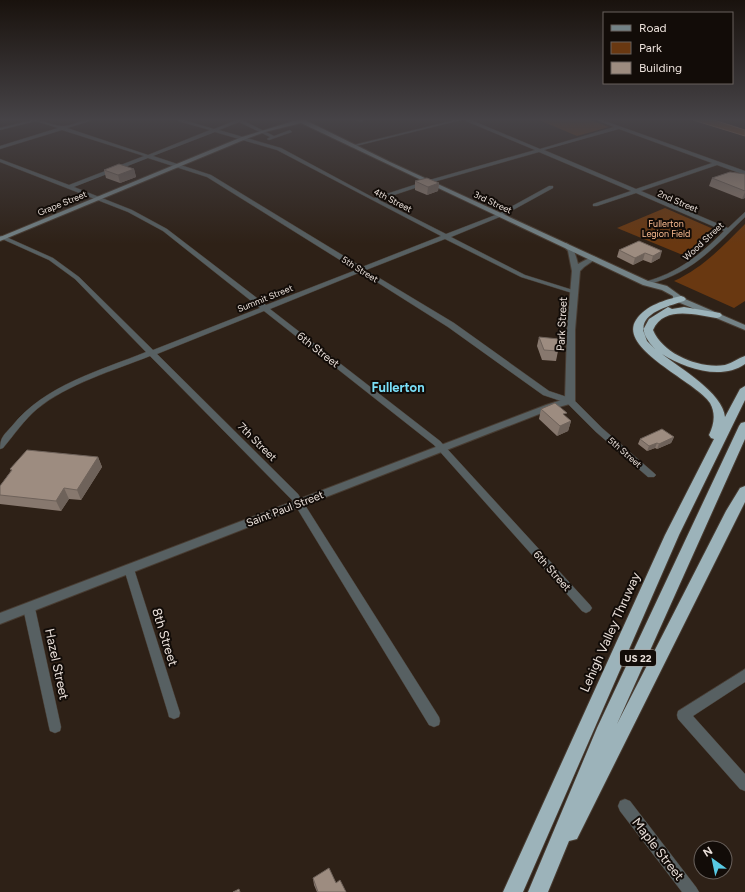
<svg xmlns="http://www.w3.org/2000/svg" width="745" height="892" font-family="Figtree,sans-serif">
<rect width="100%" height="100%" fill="#2e2117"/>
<!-- green -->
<g fill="#693811">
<polygon points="539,120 590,120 609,127 577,136"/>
<polygon points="665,208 718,231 690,258 617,228"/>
<path d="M745,224v77l-11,7 -60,-27c30,-14 48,-34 71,-57z"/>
</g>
<!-- water -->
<polygon fill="#8a4e1f" stroke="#a77a57" points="693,120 714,120 745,130 745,136"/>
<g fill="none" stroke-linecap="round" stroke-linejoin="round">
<!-- minor casing -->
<g stroke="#483c32" stroke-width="1">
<g id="minor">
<path d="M33,120c10,0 18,5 28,6 9,1 19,-6 29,-6v1l-23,7 81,27 62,-25 -32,-9v-1h5l31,9 23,-9h5l32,16 16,-6 2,2 -23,8 -2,-1 3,-2 -31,-15 -20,8 62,18 93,50 52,-17 109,-31 -69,-29v-1h5l69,29 74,-22 -17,-7h5l143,51v4l-28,-10 -76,26 87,37 17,-16v5c-33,32 -52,56 -99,68l-3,-2 1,-1c34,-9 56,-27 80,-51l-88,-38 -39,13h-4v-2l38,-13 -92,-39 -109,31 -51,17 67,34 52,-20 51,-28h4v2l-51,28 -51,21 74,38 51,16v2h-4l-51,-16 -76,-38 -79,31 88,53 95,68 24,8 29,29 52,45 2,2 -2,2h-6l-52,-45 -29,-29 -24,-8 -95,-68 -87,-55 -91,37 170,132 150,164 2,3 -2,3 -4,2 -4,-2 -148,-166 -170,-134 -107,43 141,140 141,223 1,4 -1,4 -5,2 -5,-2 -137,-225 -142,-144c-35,14 -83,28 -113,53 -13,11 -23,26 -34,39l-3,1c0,-12 4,-14 12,-23 33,-41 87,-55 134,-74l-71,-73 -26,-19 -49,-22v-2h4l49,22 26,19 74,73 107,-42 -97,-77 -35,-19 -128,-50v-3l69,26 75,-29 -82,-26 -62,19v-3l58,-18 -22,-7 -36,9v-2zM619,129l93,34 -76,26 -92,-39zM215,132l62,18 164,86 -79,31 -151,-92 -58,-19zM148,158l59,19 149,93 -90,35 -99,-76 -35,-19 -58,-23z"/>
<polygon points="357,120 362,120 363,121 361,122"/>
<polygon points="455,120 461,120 352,147 350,146"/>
<polygon points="129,565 133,566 134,569 180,713 179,717 174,719 169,717 168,713 124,569 125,566"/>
<polygon points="29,603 33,605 35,608 61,727 60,731 55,733 50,731 49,727 23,608 25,605"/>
<polygon points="745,669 745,682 693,716 745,774 745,791 740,789 678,719 677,715 678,711"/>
<polygon points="625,799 630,801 696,887 699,892 682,892 620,811 618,806 620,801"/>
</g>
</g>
<!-- tertiary casing -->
<g stroke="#483c32" stroke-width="2">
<path id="tertiary" d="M566,243c8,4 10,13 12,21l15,-8 4,2 -13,9 -4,4 -5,59v71l-2,2 -21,6 -552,215v-11l546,-208 19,-6 2,-69 5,-59 -4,-20 -5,-6z"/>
</g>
<!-- secondary casing -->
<g stroke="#483c32" stroke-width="2">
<polygon id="secondary" points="297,120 305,120 390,162 648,281 667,286 685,299 745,325 745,330 673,300 673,296 662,290 643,285 301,123 265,132 246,139 0,241 0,237 242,137"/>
</g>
<!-- motorway casing -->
<g stroke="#483c32" stroke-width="2">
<g id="motorway">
<path d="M681,296l3,1 2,2 -2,2c-26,8 -58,18 -29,48l1,1 -9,-9 -4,-11 6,-11 19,-12 4,2 12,-2 36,6 2,2 -2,2 -3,1c-21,-3 -53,-13 -64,12 10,24 46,39 72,35 8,-2 13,-7 20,-9v8c-24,17 -61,4 -83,-10 18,14 61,39 63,63l15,-28 5,-3v14l-66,135 -156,357h-20l162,-357 49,-96 -3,-1 -2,-3c5,-11 7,-21 1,-32 -13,-21 -93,-54 -74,-83 10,-15 29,-20 45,-24z"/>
<polygon points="745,422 745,439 617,724 726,511 740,488 745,486 745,502 577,839 569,841 548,892 528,892 597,728 739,426 741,423"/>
</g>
</g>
<!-- minor -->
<use href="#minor" fill="#576062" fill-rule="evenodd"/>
<!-- tertiary -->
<use href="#tertiary" fill="#576062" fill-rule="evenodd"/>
<!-- secondary -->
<use href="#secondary" fill="#738286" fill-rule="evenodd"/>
<!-- motorway -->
<use href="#motorway" fill="#9cb3ba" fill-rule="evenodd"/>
</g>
<!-- wall -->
<g fill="#87786e">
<polygon points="134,169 136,177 120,183 106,178 104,170"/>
<polygon points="745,174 745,198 742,199 709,186 712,178"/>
<polygon points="415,181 439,183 438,191 427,195 415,190"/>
<polygon points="639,241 660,258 651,263 643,260 633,265 617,257 619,250"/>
<polygon points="539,337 558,351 556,361 542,360 537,346"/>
<polygon points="541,409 566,417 571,421 568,431 557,436 539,419"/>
<polygon points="674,437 671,443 657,449 655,448 647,451 638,444 640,439"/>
<polygon points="98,457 102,467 81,500 69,499 61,511 0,504 0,486 11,471 10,469"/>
<polygon points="313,878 336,883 346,892 317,892 314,885"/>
</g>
<!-- shaded-wall -->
<g fill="#6e625a">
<polygon points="134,169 136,177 120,183 118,175"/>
<polygon points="439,183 438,191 427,195 428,187"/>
<polygon points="745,192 745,198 742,199"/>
<polygon points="662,251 660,258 651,263 653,256"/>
<polygon points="645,253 643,260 633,265 635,258"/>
<polygon points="571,421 568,431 557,436 560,426"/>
<polygon points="674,437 671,443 657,449 659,444"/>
<polygon points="657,443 655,448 647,451 649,446"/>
<polygon points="98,457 102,467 81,500 77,490"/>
<polygon points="64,488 69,499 61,511 56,501"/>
</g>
<!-- building -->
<g fill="#9d8c80" stroke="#6e625a">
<polygon points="119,164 134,169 118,175 104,170"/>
<polygon points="730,172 745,174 745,191 712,178"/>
<polygon points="427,178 439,183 428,187 415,181"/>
<polygon points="639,241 662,251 653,256 645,253 635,258 619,250"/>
<polygon points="539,337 559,339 558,351 544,350"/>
<polygon points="555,403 567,413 563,414 571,421 560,426 541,409"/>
<polygon points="662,429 674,437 659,444 657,443 649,446 640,439"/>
<polygon points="27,450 98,457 77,490 64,488 56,501 0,495 0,486 12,470 10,469"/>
<polygon points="329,868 336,883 340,880 346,892 318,892 313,878"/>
<polygon points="239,889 240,892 233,892"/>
</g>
<!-- sky -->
<linearGradient id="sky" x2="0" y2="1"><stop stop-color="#19120d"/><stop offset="0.49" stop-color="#464347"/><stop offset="1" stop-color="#464347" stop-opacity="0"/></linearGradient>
<rect width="745" height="244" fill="url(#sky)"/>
<g text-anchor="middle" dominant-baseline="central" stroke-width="4" stroke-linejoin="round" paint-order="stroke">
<!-- far-street labels -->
<g font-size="9" fill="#ebe1db" stroke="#120c08">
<text transform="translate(393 200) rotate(27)">4th Street</text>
<text transform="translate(678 201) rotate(23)">2nd Street</text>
<text transform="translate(493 202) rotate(25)">3rd Street</text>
<text transform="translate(62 203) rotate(-22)">Grape Street</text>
<text transform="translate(703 241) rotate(-43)">Wood Street</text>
<text transform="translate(360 269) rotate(32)">5th Street</text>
<text transform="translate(265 298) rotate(-22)">Summit Street</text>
<text transform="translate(625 452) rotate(41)">5th Street</text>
</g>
<!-- far-park labels -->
<g font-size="9" fill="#fdbd92" stroke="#120c08">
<text x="666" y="223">Fullerton<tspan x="666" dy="10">Legion Field</tspan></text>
</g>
<!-- shield labels -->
<rect fill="#120c08" stroke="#aaa19c" stroke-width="1" x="620" y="650" width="36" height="16" rx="3"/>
<g font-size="10" font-weight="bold" fill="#ebe1db">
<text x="638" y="658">US 22</text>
</g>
<!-- street labels -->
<g font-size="11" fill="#ebe1db" stroke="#120c08">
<text transform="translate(562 324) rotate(-87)">Park Street</text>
<text transform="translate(318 350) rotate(38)">6th Street</text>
<text transform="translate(257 442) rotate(45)">7th Street</text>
<text transform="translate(285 509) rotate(-21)">Saint Paul Street</text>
<text transform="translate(552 571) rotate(48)">6th Street</text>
</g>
<!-- quarter labels -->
<g font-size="13" font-weight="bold" fill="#79ddf6" stroke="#120c08">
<text x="398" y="387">Fullerton</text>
</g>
<!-- near-street labels -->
<g font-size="13" fill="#ebe1db" stroke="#120c08">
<text transform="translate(610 632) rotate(-66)">Lehigh Valley Thruway</text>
<text transform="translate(165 637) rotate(73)">8th Street</text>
<text transform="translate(57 664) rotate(78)">Hazel Street</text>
<text transform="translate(658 849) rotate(52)">Maple Street</text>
</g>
</g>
<!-- legend -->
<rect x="603" y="12" width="130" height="72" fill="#120c08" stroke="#69615c"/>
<rect x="611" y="25" width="20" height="6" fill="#738286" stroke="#69615c"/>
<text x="639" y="32" font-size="12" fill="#ebe1db">Road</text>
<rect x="611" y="42" width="20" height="12" fill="#693811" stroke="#69615c"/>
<text x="639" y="52" font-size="12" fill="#ebe1db">Park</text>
<rect x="611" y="62" width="20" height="12" fill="#9d8c80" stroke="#69615c"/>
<text x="639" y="72" font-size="12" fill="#ebe1db">Building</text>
<!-- north arrow -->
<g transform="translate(713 860) rotate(327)"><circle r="19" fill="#120c08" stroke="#69615c"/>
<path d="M0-3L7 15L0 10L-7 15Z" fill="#58c9e3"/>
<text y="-6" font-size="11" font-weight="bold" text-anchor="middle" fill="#ebe1db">N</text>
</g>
</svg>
